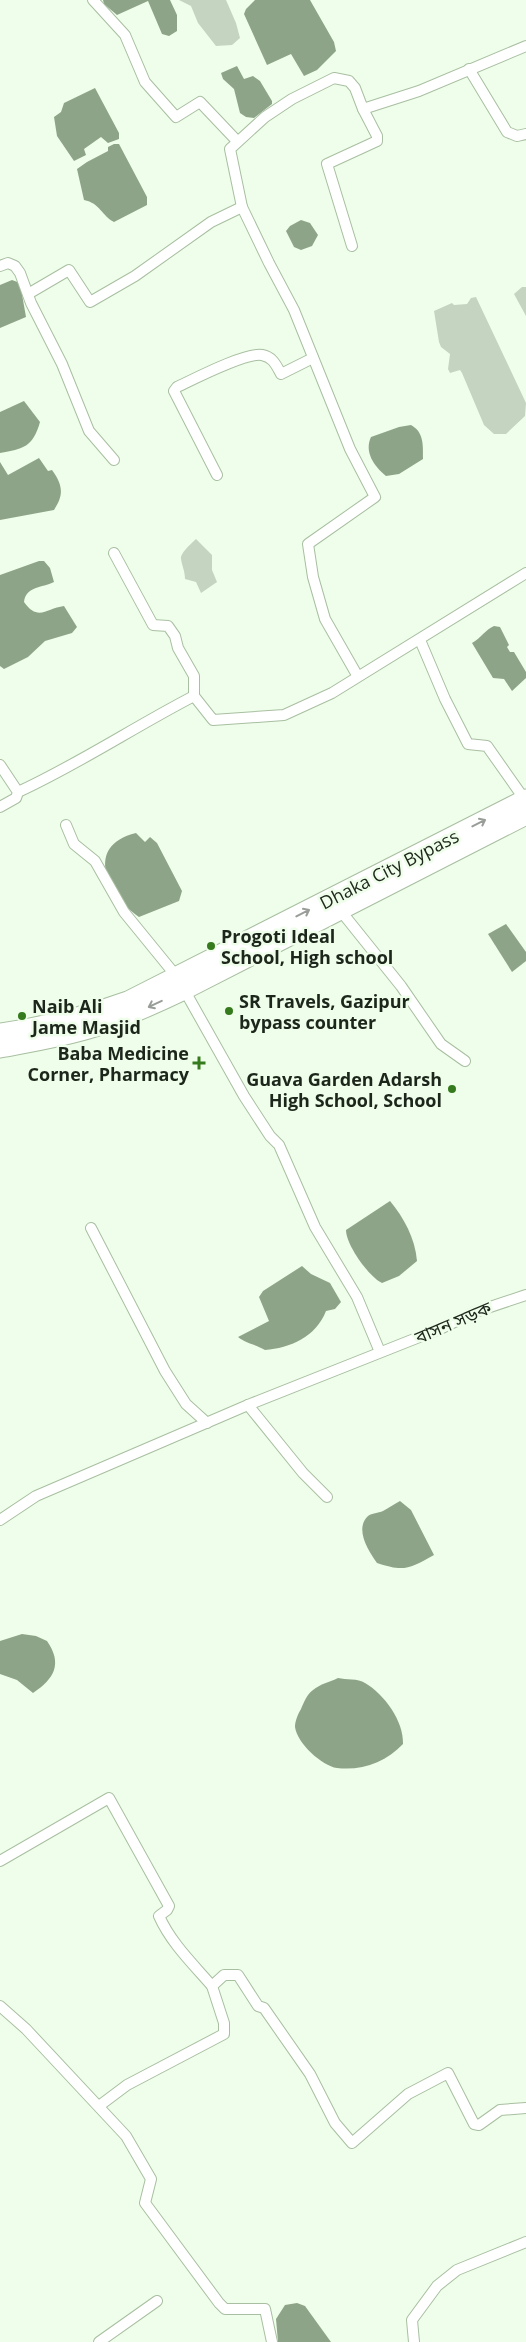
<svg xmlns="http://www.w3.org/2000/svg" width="526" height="2342" font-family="'Open Sans','Noto Sans Bengali',sans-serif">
<rect width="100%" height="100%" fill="#effeea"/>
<!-- green -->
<g fill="#c5d3c1">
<polygon points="179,0 226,0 236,23 240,38 232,45 216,46 198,23 191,6"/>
<polygon points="522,287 526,287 526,316 514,294"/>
<polygon points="476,297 526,403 525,416 506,434 494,434 484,425 462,373 460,370 450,373 448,369 450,354 441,347 439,342 434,311 452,303 454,305 467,304 471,298"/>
<path d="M196,539l16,16v15l5,12 -16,11 -5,-11 -11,-3c0,-8 -3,-13 -4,-20 -1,-6 11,-16 15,-20z"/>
</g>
<!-- water -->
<g fill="#8ea488">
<polygon points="103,0 170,0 177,15 177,31 169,36 162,34 148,1 117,15 104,4"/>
<polygon points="255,0 310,0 334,42 336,51 317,70 304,76 291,54 267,65 244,14 246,9"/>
<polygon points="237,66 244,79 253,76 260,81 272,101 272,104 254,118 246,117 240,113 234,89 223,79 221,73"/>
<polygon points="95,88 119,133 119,139 108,143 101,137 84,149 86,155 74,161 57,136 54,117 61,112 64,103"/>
<path d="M114,144h5l28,53v8l-33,17c-12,-6 -14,-19 -30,-22l-7,-31 10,-7 21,-11v-4z"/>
<polygon points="301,220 310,223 318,235 312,246 301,250 294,247 286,231 290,226"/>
<polygon points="12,280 20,283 26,317 0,328 0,285"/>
<path d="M24,401l16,21c-7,25 -17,27 -40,31v-41z"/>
<path d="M411,425c13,7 12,20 12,34l-24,15 -13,2c-12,-10 -22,-24 -15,-39l28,-10z"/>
<path d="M39,458l9,13 4,-1c11,15 12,25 2,40l-54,10v-58l8,13z"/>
<path d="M39,561h5l6,7 4,14c-12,6 -28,4 -30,20 14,20 23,6 40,4l13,21 -5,6 -27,8 -17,16 -24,12 -4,-3v-91z"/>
<path d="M494,626l6,1 9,18 -2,2 3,5h4l12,20v6l-14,13 -8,-12 -11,-1 -21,-35c9,-5 14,-14 22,-17z"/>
<path d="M136,833l9,9 5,-5 7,6 25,48 -3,10 -40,16c-31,-22 -56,-71 -3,-84z"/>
<polygon points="506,924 526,952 526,961 512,972 488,934"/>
<path d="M390,1201c14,17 25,37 27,60l-18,15 -17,7c-13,-6 -36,-38 -36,-53z"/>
<path d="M302,1266l9,8 19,9 11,19 -6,7 -9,2c-10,26 -36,37 -61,39 -10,-6 -18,-6 -27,-13l31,-16 -10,-24 4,-6z"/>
<path d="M400,1501l11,9 23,45c-25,14 -30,17 -57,8 -8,-11 -23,-34 -9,-47 4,-3 10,-3 15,-5 6,-3 11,-7 17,-10z"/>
<path d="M22,1634l14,2 11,5c16,23 7,38 -14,52l-16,-13 -17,-6v-33z"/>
<path d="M338,1678c8,2 20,0 27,5 19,11 39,38 38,61 -17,18 -41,27 -66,24 -15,-2 -40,-25 -42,-41 0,-6 3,-13 6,-18 3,-7 6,-15 12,-19 7,-6 17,-8 25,-12z"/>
<polygon points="297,2303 305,2306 331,2342 278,2342 276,2319 285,2305"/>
</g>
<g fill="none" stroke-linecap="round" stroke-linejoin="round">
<!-- street casing -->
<g stroke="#a8bfa1" stroke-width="12">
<g id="street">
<polyline points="93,0 125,35 145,82 176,117 200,102 237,141"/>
<polyline points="469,69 507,132 517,136 526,134"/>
<polyline points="352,246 327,164 377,141 377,136 363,109"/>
<polyline points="0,266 8,263 15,266 20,273 31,303 62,364 89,431 114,460"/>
<polyline points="28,294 69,270 90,302 135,276 211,222 242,207"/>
<path d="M217,475l-43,-84 3,-4c17,-8 69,-35 85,-32 11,2 14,10 19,19l32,-16"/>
<polyline points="114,553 153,625 168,626 175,636 178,648 194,676 194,696"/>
<polyline points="420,640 445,699 468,744 487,746 525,800"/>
<polyline points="357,675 325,619 313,577 308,544 375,497 350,449 294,310 269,263 242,207 230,149 265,117 292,99 334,78 349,81 355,88 363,109 419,91 526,46"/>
<polyline points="0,765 18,792 16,798 0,807"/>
<path d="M18,792c61,-28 116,-65 176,-96l19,24 71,-5 48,-22 194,-120"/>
<polyline points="66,825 74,844 95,861 124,912 177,977 244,1096 270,1136 279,1145 315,1227 357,1297 380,1352"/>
<polyline points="340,910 401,986 441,1044 465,1061"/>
<polyline points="91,1228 165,1371 186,1404 207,1423"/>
<polyline points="248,1405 303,1473 327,1497"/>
<polyline points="0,1520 36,1496 248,1405 442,1328 475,1312 526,1295"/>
<path d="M0,1861l109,-63 60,108 -2,4 -8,6c12,27 34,48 53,70"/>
<polyline points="0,2006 26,2029 126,2136 151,2179 145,2203 219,2303 225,2309 265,2309 272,2342"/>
<polyline points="99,2106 127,2085 224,2034 224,2023 212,1986 224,1975 238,1975 258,2006 264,2008 310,2074 335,2123 352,2143 408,2094 448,2073 474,2124 479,2125 500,2110 526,2108"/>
<polyline points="99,2342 157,2301"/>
<polyline points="414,2342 412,2320 437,2286 457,2270 526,2242"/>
</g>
</g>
<!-- highway casing -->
<g stroke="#a8bfa1" stroke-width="21">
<g id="highway">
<path d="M0,1033c44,-6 86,-17 128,-32l398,-202"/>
<path d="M0,1048c32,-6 64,-11 95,-21 31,-10 60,-23 89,-37l342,-175"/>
</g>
</g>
<!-- street -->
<use href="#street" stroke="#fff" stroke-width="10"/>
<!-- highway -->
<use href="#highway" stroke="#fff" stroke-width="19"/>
</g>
<!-- one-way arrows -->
<defs><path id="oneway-shaft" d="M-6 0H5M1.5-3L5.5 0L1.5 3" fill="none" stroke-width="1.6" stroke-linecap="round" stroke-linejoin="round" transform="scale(1.25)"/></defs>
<g stroke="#999d98">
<use href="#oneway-shaft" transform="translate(479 823) rotate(-27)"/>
<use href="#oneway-shaft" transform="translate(303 913) rotate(-27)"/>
<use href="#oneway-shaft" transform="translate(155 1004) rotate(155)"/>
</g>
<!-- markers -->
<g fill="#357a1c" stroke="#effeea" stroke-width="2">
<circle cx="211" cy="946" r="5"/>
<circle cx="229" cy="1011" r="5"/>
<circle cx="22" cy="1016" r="5"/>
<path d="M196.5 1055.5h5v5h5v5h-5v5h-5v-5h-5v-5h5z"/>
<circle cx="452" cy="1089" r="5"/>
</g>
<g text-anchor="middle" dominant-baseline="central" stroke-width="5" stroke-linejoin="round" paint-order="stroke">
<!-- street labels -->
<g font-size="18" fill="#1d261b" stroke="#effeea">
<text transform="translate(389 869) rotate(-27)">Dhaka City Bypass</text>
<text transform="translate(453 1322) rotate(-23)">বাসন সড়ক</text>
</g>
<!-- poi labels -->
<g font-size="18" font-weight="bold" fill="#1d261b" stroke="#effeea" text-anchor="start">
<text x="221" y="936">Progoti Ideal<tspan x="221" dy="21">School, High school</tspan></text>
<text x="239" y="1001">SR Travels, Gazipur<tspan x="239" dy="21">bypass counter</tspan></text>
<text x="32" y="1006">Naib Ali<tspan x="32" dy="21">Jame Masjid</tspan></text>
<text x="189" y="1053" text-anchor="end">Baba Medicine<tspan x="189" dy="21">Corner, Pharmacy</tspan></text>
<text x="442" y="1079" text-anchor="end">Guava Garden Adarsh<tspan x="442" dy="21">High School, School</tspan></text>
</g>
</g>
</svg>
